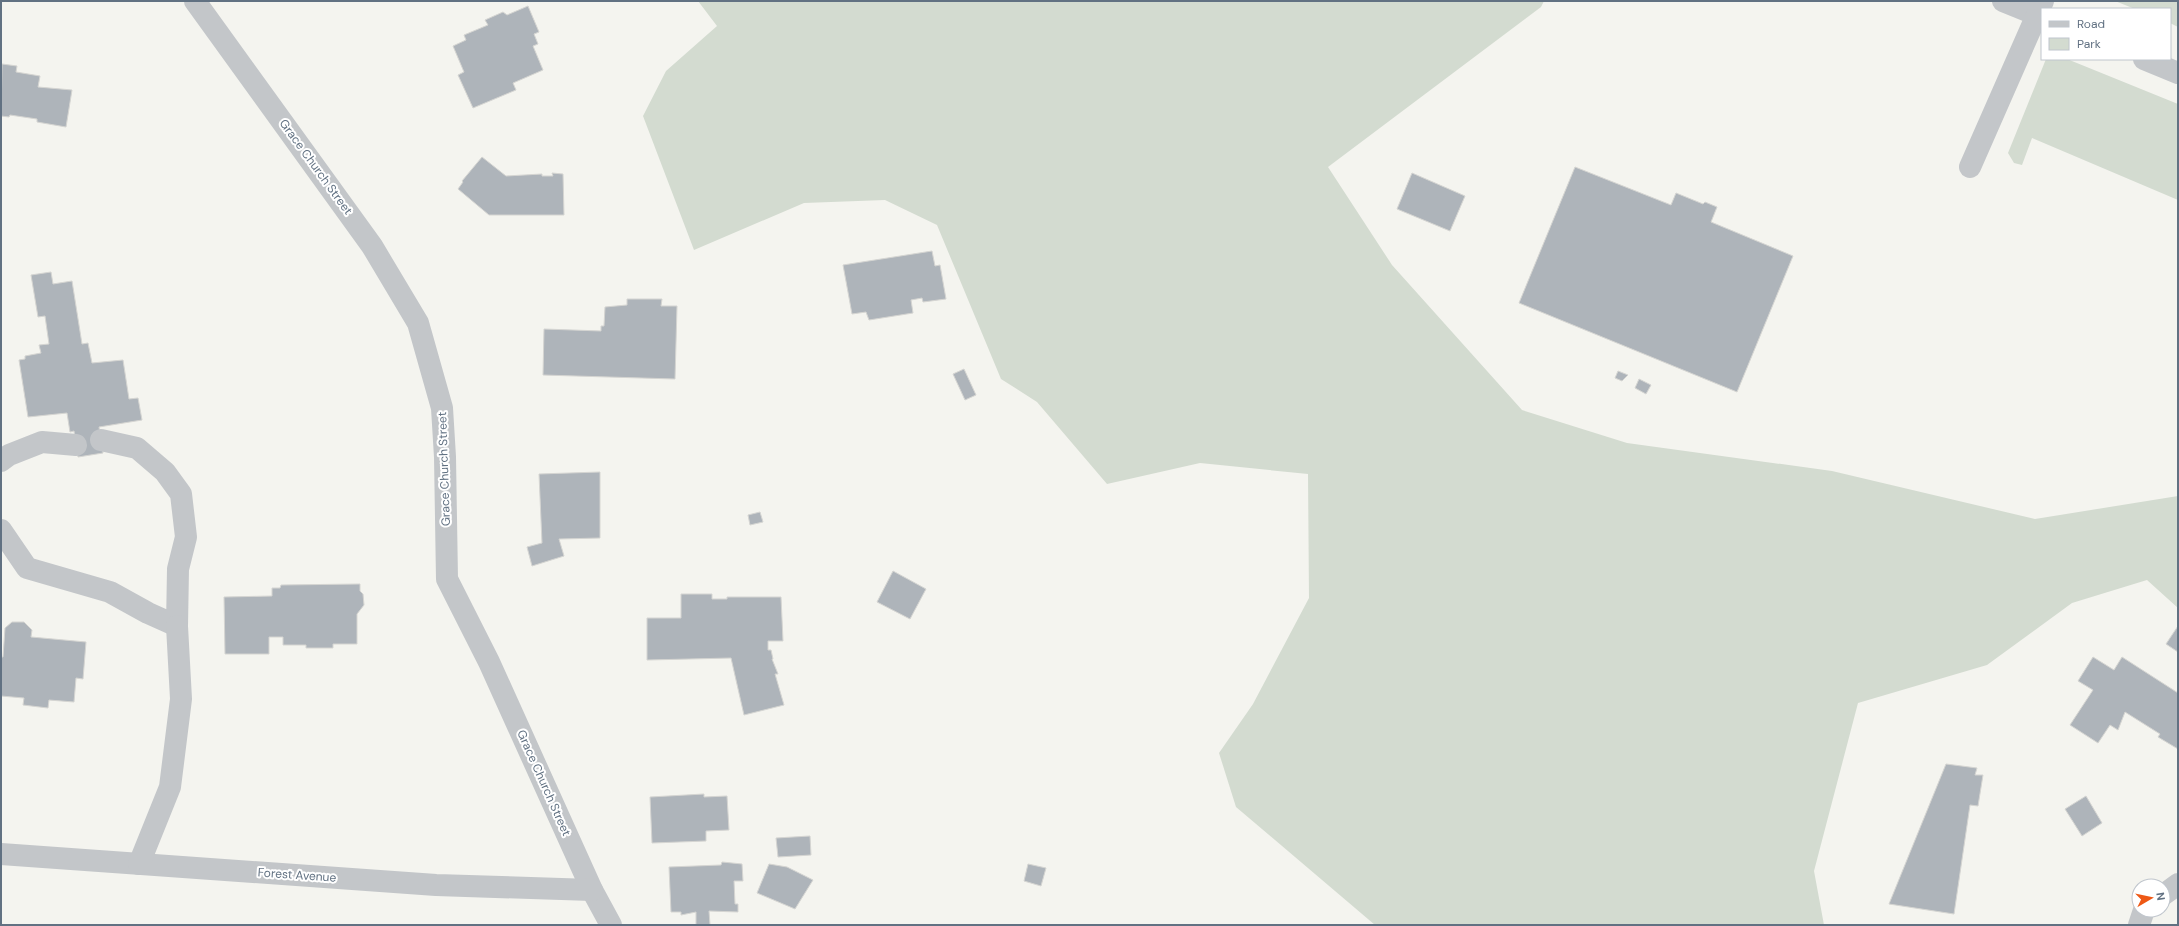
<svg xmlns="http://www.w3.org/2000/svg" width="2179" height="926" font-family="'DM Sans',sans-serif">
<rect width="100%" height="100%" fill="#f4f4ef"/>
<!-- green -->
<g fill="#d3dbd0">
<polygon points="698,1 1544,1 1541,7 1328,167 1392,265 1522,410 1627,443 1832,471 2035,519 2178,496 2178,608 2147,580 2072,603 1987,665 1858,703 1814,871 1824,925 1375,925 1236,807 1219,753 1253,704 1309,598 1308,474 1200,463 1107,484 1037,402 1001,379 937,225 885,200 804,203 694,250 643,116 666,71 717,26"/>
<polygon points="2115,1 2178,1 2178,27 2170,23 2170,9 2135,9"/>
<polygon points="2046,59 2067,59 2178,104 2178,200 2032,138 2022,165 2014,163 2008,153"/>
</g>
<!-- building -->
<g fill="#aeb4ba" stroke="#d5d5d2">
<polygon points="528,6 539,32 534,34 538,44 533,46 543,70 513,83 516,90 473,108 458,75 464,72 453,46 466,40 464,35 488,25 485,20 503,12 507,15"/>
<polygon points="2,64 17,66 16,72 40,76 38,87 72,90 66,127 37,122 37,119 10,115 9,117 1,116"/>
<polygon points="482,157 506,176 542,174 542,176 553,176 552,173 563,174 564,215 489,215 458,189 463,182 462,181"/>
<polygon points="1575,167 1671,205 1676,193 1703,204 1705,202 1717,207 1711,222 1793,256 1737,392 1519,303"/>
<polygon points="1412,173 1465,196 1450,231 1397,209"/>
<polygon points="932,251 935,266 940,265 946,299 923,302 922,298 911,300 913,313 869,320 866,312 852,314 843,265"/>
<polygon points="51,272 53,284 72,281 82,344 88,343 92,363 123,360 129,399 138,398 142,420 99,427 103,453 78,457 74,431 70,432 67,413 28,417 19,360 25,359 25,356 41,353 39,345 49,344 45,316 38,317 31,275"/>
<polygon points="627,299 662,299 661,306 677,306 675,379 543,375 544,329 601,331 601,326 604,326 605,307 627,305"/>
<polygon points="964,369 976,395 965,400 953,374"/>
<polygon points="1618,371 1628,375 1622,381 1615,378"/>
<polygon points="1639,379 1651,385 1646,394 1635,388"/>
<polygon points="600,472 600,538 559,539 564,556 532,566 527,547 542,543 539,474"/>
<polygon points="760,512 763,522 750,525 748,515"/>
<polygon points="893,571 926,589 910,619 877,602"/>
<polygon points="360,584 360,591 363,594 364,605 357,614 357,644 333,644 333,648 306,648 306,645 283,645 283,637 269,637 269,654 225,654 224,597 272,596 272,588 280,588 281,585"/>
<polygon points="681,594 712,594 712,599 727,599 727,597 781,597 783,641 768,641 768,650 771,650 773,659 772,659 778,674 775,674 784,705 744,715 731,658 647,660 647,618 681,618"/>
<polygon points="12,622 24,622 32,630 31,637 86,642 83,679 76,678 74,702 49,700 48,708 23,705 24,698 1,696 1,657 3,657 5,628"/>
<polygon points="2178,626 2178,652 2166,644"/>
<polygon points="2093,657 2114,670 2122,657 2178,693 2178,749 2158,737 2160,734 2125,712 2118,730 2110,725 2098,743 2070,725 2093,690 2078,681"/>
<polygon points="1946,764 1977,768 1975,775 1983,775 1978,806 1970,805 1954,914 1889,904"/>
<polygon points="704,794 704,797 727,796 729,830 706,831 706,841 652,843 650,797"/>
<polygon points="2086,796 2102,823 2082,836 2065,809"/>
<polygon points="810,836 811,855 778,857 776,838"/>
<polygon points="722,862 742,864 743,881 734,881 735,904 738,904 738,912 709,911 710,925 696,925 696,912 681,915 681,912 671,912 669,867 721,865"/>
<polygon points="769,864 787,867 813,880 795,909 757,893"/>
<polygon points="1028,864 1046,868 1041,886 1024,881"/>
</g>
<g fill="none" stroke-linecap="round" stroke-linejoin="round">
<!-- minor -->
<g stroke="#c3c6c9" stroke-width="22">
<polyline points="195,1 372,246 418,323 442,408 445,457 447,579 489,662 592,890 611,925"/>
<polyline points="2003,1 2042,17"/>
<polyline points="2144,59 2178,73"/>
<polyline points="1970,167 2043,1"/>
<polyline points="1,461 9,455 42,442 76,445"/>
<polyline points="1,530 27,568 110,592 148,613 177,626 178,569 186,537 181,494 165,472 137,448 101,440"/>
<polyline points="1,854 436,885 592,890"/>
<polyline points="139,864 170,787 181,699 177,626"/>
<polyline points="2163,895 2178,884"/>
<polyline points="2139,925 2144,910"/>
</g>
</g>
<g text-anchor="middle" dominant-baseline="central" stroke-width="4" stroke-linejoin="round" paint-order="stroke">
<!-- street labels -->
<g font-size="12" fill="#617182" stroke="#fff">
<text transform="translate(316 167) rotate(54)">Grace Church Street</text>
<text transform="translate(444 469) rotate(-92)">Grace Church Street</text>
<text transform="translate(544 783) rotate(66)">Grace Church Street</text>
<text transform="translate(297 875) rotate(4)">Forest Avenue</text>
</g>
</g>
<!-- border -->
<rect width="2179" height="926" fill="none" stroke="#617182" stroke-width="4"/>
<!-- legend -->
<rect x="2041" y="8" width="130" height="52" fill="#ffffff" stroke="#c0c6cd"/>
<rect x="2049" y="21" width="20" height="6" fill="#c3c6c9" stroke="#c0c6cd"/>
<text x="2077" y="28" font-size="12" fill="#617182">Road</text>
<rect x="2049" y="38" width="20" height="12" fill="#d3dbd0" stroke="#c0c6cd"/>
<text x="2077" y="48" font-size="12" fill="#617182">Park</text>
<!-- north arrow -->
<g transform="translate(2151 898) rotate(81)"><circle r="19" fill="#ffffff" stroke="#c0c6cd"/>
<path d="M0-3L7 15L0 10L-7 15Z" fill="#ee5815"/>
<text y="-6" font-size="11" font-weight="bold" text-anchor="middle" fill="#617182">N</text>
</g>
</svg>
